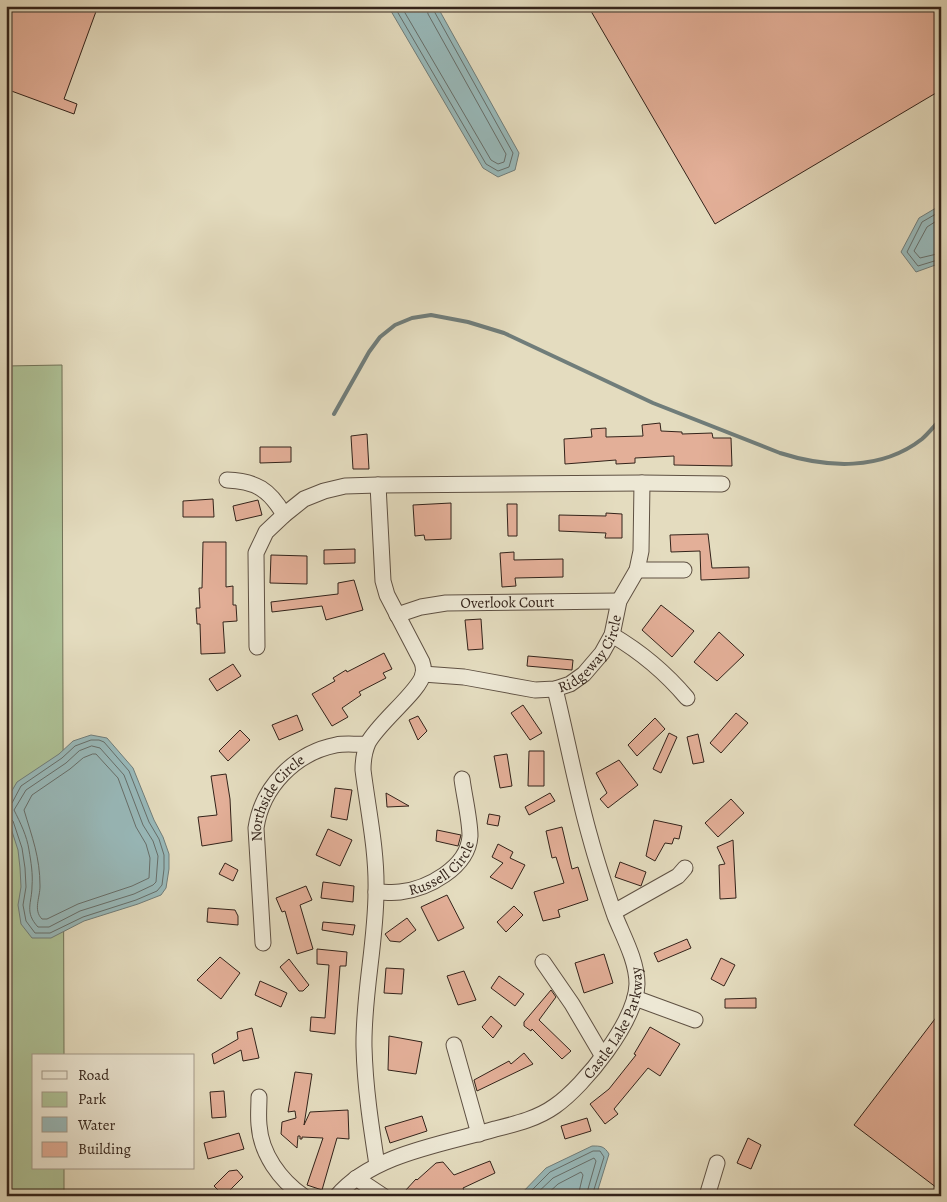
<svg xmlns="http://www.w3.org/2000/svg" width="947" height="1202" font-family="Alegreya,serif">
<rect width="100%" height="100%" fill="#e4dcbf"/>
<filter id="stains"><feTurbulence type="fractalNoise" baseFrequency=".004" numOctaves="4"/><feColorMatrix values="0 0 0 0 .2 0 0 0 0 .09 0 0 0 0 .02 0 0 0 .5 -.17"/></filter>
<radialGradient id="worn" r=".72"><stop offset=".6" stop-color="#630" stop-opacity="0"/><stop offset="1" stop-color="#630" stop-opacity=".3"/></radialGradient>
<!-- green -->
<polygon fill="#aec297" stroke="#707258" points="62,365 64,1056 34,1056 34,1168 64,1168 64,1196 6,1196 6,366"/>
<!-- water -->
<g fill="#98b9ba" stroke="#707d7a">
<polygon points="388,6 437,6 519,153 515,170 498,177 483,168"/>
<polygon points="941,205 941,263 916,272 901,252 919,218"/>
<polygon points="91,735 107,738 133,768 154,820 163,837 169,854 169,869 166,888 161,895 138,904 84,921 51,938 32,938 21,924 18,905 21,887 20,868 18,850 8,819 7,808 10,794 17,782 59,754 73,741"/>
<path d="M592,1146c9,0 12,0 17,8l-13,42h-77l27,-28z"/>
</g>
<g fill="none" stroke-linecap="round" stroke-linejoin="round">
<!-- shore -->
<g stroke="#666e6a" stroke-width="1">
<polyline points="394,6 486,164 498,171 509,167 513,153 434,11 433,6"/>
<polyline points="401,6 491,160 498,164 504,162 506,154 428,14 427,6"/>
<polyline points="941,211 922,222 907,252 918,266 941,259"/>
<polyline points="941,218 927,227 914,251 920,258 941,253"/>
<path d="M92,746l8,2 24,27 19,50 10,16 5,15 -2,26 -3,3 -19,9 -54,17 -31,16h-11c-14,-15 -6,-24 -6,-41 1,-12 -1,-24 -3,-36 -2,-14 -9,-28 -15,-40l12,-20 40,-27 13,-12z"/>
<path d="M93,754h3l22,24 18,49 10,17 4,14 -1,20 -17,8 -54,18 -31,15h-5c-9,-9 -2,-21 -2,-33 0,-29 -8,-49 -16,-76l8,-15 38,-26 13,-11z"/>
<polyline points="6,805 12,803 21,786 62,758 75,746 91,740 99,740 104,742 129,771 149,822 159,839 164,855 164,869 162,885 157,891 136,900 83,917 50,933 35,933 26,921 23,905 26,887 25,868 22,848 13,821 10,818 6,817"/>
<polyline points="526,1196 550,1172 593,1151 600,1151 604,1157 592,1196"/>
<polyline points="534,1196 553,1178 594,1158 596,1161 586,1196"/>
<polyline points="545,1196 558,1184 581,1172 583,1175 578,1196"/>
</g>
<!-- stream -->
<path stroke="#707d7a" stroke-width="4" d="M334,414l35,-62 11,-15 15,-12 17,-7 19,-3 37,7 36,11 149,70 127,50c47,15 101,18 142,-14 7,-6 13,-14 19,-20"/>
</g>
<!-- building -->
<g fill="#e3af98" stroke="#33231a">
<polygon points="6,6 98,6 64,99 77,104 74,114 6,89"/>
<polygon points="588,6 941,6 941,90 715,224"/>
<polygon points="660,423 661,431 682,432 682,434 712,433 713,438 731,438 732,466 674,465 674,456 635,458 635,463 616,464 616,460 565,464 564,439 592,437 591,429 606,428 606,437 643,436 642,425"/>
<polygon points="367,434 369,469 353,469 351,436"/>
<polygon points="260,447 291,447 291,462 260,463"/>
<polygon points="213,499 214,517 183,517 183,501"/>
<polygon points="258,500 262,515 236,521 233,506"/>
<polygon points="451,503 451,539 425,540 424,535 415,536 413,505"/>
<polygon points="507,504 517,504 517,536 508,536"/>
<polygon points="606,513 622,514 622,538 605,538 606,533 559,531 559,515 606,516"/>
<polygon points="708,534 712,568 749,567 749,578 701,580 700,551 671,552 670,535"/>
<polygon points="203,542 226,542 226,587 233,586 233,605 236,605 237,621 223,622 225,653 201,654 200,624 197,624 196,608 200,608 199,588 202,588"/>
<polygon points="355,549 355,563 324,564 324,550"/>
<polygon points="514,552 514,560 563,559 563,577 515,578 516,586 502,587 500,553"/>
<polygon points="271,555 307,556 307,584 270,583"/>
<polygon points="354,580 363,610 326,620 322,606 272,612 271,602 338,594 338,583"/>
<polygon points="661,605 694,631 672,657 642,630"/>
<polygon points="481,619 483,649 468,650 465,620"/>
<polygon points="719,632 744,655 717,681 694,662"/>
<polygon points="384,653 392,669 383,673 386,678 359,692 361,695 342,708 348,717 332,726 312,694 335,681 333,678 346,670 347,672"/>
<polygon points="528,656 573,660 572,670 527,666"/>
<polygon points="233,664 241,676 217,691 209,679"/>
<polygon points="523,705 542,733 530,740 511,713"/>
<polygon points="736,713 748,723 721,753 710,743"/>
<polygon points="297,715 303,730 279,740 272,725"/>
<polygon points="418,716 427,731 418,740 409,720"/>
<polygon points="655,718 665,729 637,756 628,745"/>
<polygon points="240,730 250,740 228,761 219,751"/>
<polygon points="669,733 677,737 661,773 653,769"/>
<polygon points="698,734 704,762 693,764 687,737"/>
<polygon points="529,751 544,751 544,786 528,786"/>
<polygon points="507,754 512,786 500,788 494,756"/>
<polygon points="619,760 638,785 608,808 600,799 607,793 596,773"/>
<polygon points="226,774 230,799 232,841 202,846 198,817 217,815 211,776"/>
<polygon points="335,788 352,790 347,820 331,817"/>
<polygon points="386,793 409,806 387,807"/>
<polygon points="550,793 555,801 529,815 525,807"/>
<polygon points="731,799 744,813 718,837 705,823"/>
<polygon points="489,814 500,816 498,826 487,824"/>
<polygon points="654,820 682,826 679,839 674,838 672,844 665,843 655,861 646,856"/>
<polygon points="562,827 572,869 578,867 588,900 558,910 560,917 543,921 534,892 564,883 556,857 552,858 546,831"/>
<polygon points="328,829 352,840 340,866 316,855"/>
<polygon points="437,830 461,835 458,846 436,841"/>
<polygon points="733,840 736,898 720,899 719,865 725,864 717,847"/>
<polygon points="498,844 513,852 510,858 525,865 512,889 490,877 503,863 492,857"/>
<polygon points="620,862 646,872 641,886 615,877"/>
<polygon points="225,863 238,870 233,881 219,874"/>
<polygon points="323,882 354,886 353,902 321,898"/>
<polygon points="306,886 312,900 300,905 313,949 297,954 285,911 282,912 276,898"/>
<polygon points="447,895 464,928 438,941 421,907"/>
<polygon points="514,906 523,915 506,932 497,922"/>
<polygon points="208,908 235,910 238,916 238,925 207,922"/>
<polygon points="407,918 416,930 400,942 390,941 385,934"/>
<polygon points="323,922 355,925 353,935 322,930"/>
<polygon points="687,939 691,948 658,962 654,953"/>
<polygon points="317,949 347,952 346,966 340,966 335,1034 310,1031 311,1017 325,1018 329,965 317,964"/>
<polygon points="604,954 613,983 584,993 575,963"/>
<polygon points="220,957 240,973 221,999 197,980"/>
<polygon points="721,958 735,965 724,986 711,979"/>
<polygon points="289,959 309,985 303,991 299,991 280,967"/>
<polygon points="386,968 404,969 402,994 384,993"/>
<polygon points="464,971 476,1000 458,1005 447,976"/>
<polygon points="499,976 524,994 515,1006 491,988"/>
<polygon points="260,981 287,993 281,1007 255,995"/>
<polygon points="551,990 556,997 539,1020 571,1051 562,1059 532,1029 531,1031 524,1026 524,1022"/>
<polygon points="756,998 756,1008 725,1008 725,999"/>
<polygon points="941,1011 941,1191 854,1125"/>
<polygon points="491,1016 502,1026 493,1038 482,1027"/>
<polygon points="650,1027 680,1044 660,1076 648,1068 614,1109 618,1114 605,1124 590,1104 609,1089 636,1055 634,1054"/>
<polygon points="252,1028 259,1058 243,1061 241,1050 214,1064 212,1054 238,1039 237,1032"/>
<polygon points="389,1036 422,1042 416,1074 388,1070"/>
<polygon points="524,1053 533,1064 477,1091 474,1080 509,1061 511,1064"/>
<polygon points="295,1072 312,1074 304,1125 310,1112 348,1110 349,1139 337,1138 322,1190 307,1185 323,1138 302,1137 302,1139 300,1139 300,1136 298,1136 297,1148 281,1134 282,1122 296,1118 295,1111 288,1112"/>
<polygon points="224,1091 226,1117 212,1118 210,1092"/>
<polygon points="422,1116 427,1131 390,1143 385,1127"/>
<polygon points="587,1118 591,1131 565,1139 561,1126"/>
<polygon points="239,1133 244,1149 208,1159 204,1143"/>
<polygon points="748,1138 761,1145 751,1169 737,1163"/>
<polygon points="490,1161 495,1173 463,1188 466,1196 411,1196 405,1191 416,1179 417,1180 436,1163 443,1162 454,1175"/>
<polygon points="237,1170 243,1177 224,1196 214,1186 229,1171"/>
</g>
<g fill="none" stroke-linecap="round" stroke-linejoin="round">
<!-- street casing -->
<g stroke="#5f5143" stroke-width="17">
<g id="street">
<path d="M227,480c29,1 43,10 57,35"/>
<polyline points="637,570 684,570"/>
<path id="s1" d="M397,615l24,-8 25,-4 173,-2"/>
<path d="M612,635c29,17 53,37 75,63"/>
<polyline points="257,647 256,553 266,532 284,515 304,499 324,491 345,486 378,485 642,483 722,484"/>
<path id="s2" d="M423,674l41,3 71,13 20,-1 15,-5 14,-10 18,-21 10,-18 7,-34 18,-31 4,-19 1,-68"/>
<path id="s3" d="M376,892c8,0 16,1 24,0 27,-3 68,-24 70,-56 0,-16 -6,-41 -8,-57"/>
<polyline points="614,912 678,876 685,868"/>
<path id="s4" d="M263,943l-7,-115c6,-41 39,-75 80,-83 10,-2 21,0 31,-1"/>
<polyline points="543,962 572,1004 602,1055"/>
<polyline points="635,998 695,1020"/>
<polyline points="454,1045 479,1134"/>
<path d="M259,1097c0,9 -1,19 0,28 2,29 21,55 44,71"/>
<path d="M377,1165c-6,-39 -12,-78 -13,-118 -1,-52 12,-104 12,-156 1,-40 -8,-81 -13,-121 0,-9 1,-18 5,-27 10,-20 53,-53 55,-69 1,-4 0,-9 -1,-12l-35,-67 -4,-14 -5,-96"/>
<polyline points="356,1178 383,1196"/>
<path id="s5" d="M337,1196c35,-42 107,-52 158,-67 20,-5 42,-10 60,-23 30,-21 81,-85 82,-122 0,-23 -14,-48 -22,-68 -9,-26 -18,-53 -25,-79 -14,-49 -23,-99 -35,-148"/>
<polyline points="707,1196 717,1163"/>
</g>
</g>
<!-- street -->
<use href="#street" stroke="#ede8d5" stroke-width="15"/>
</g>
<g text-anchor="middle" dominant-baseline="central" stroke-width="4" stroke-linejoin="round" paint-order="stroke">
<!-- street labels -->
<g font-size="15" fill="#33231a" stroke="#ede8d5">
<text stroke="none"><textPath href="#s1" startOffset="112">Overlook Court</textPath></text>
<text stroke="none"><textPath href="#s2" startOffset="186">Ridgeway Circle</textPath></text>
<text stroke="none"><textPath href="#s4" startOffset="152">Northside Circle</textPath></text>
<text stroke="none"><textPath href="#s3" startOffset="74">Russell Circle</textPath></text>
<text stroke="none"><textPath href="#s5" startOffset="344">Castle Lake Parkway</textPath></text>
</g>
</g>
<!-- margin -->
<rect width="947" height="1202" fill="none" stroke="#e4dcbf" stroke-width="25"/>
<rect x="8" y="8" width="932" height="1187" fill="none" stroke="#33231a" stroke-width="2.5"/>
<rect x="12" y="12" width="922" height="1177" fill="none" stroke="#33231a"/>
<!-- legend -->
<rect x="32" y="1054" width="162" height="115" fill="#ede8d5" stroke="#a3998a"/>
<rect x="42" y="1071" width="25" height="8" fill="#ede8d5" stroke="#a3998a"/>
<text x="78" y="1080" font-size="15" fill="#33231a">Road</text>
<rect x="42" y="1092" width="25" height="15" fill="#aec297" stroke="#a3998a"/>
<text x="78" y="1104" font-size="15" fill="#33231a">Park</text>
<rect x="42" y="1117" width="25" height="15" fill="#98b9ba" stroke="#a3998a"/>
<text x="78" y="1130" font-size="15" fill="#33231a">Water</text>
<rect x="42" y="1142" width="25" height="15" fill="#e3af98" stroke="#a3998a"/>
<text x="78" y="1154" font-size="15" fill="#33231a">Building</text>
<rect width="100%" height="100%" filter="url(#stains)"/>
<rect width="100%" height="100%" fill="url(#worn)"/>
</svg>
